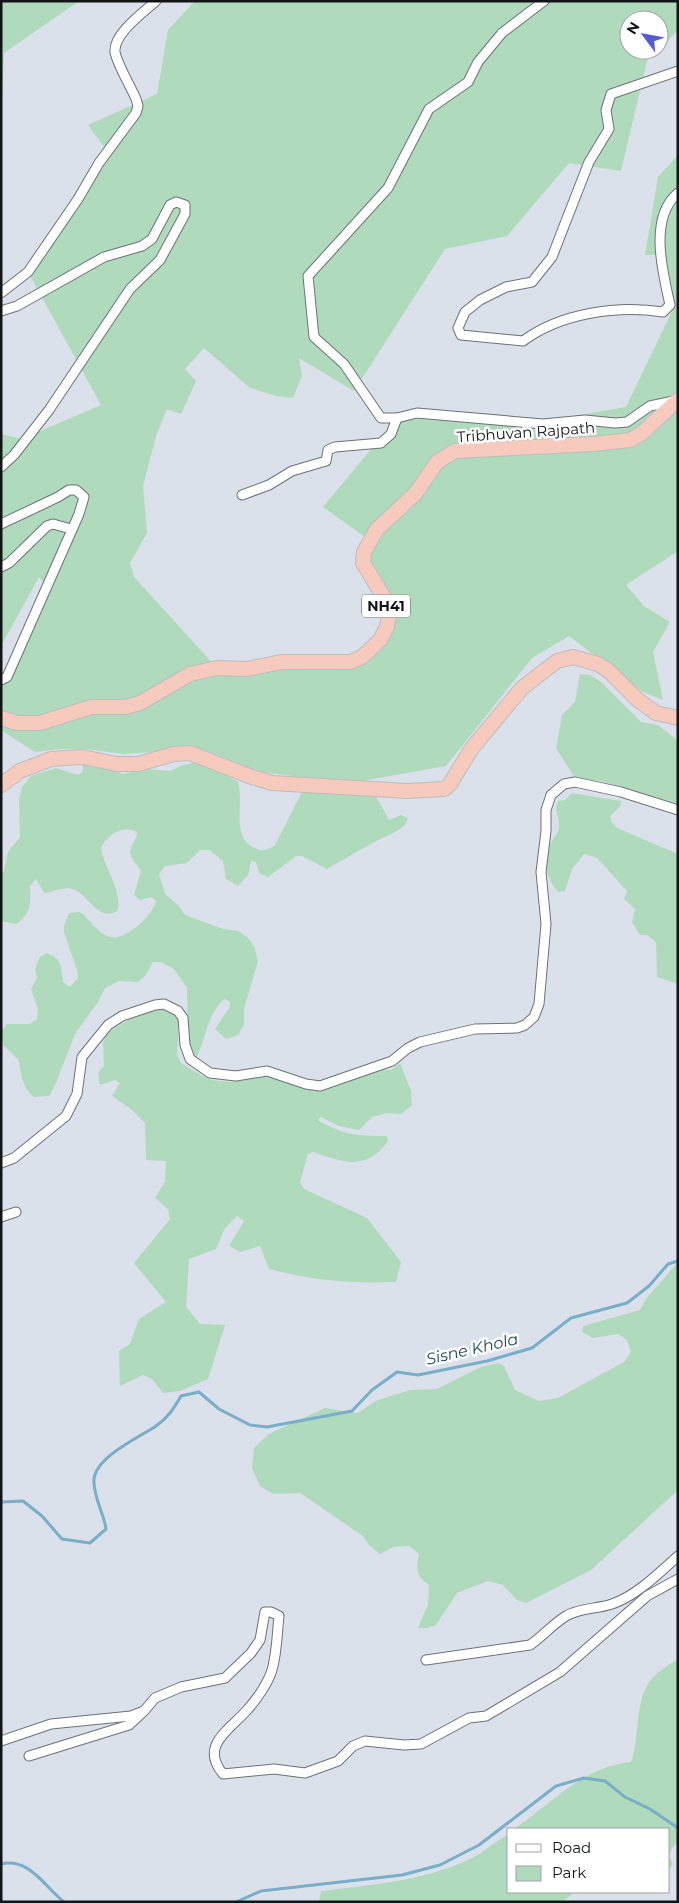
<svg xmlns="http://www.w3.org/2000/svg" width="679" height="1903" font-family="Montserrat,sans-serif">
<rect width="100%" height="100%" fill="#dbe1ea"/>
<!-- green -->
<g fill="#afdabb">
<polygon points="1,1 79,1 4,53 1,122"/>
<path d="M195,1h483v29l-19,20v-30h-30v30h30l-12,11 -26,110 -52,-8 -62,73 -62,13 -91,142 -55,-33 3,18 -9,22 -17,-2 -26,-8 -46,-40 -19,21 11,12 -15,33 -14,-5 -11,27 -13,50 4,47 -17,30 4,14 83,91 145,-11 26,-44 -25,-50 6,-23 -46,-33 74,-89 137,5 92,-16 48,-100 -8,-52h-21l13,-78 20,-22v396l-52,34 18,21 26,16 -17,30 10,48 -20,-8 -74,-56 -37,22 -86,108 -79,14 22,40 12,-5 7,3 -3,7 -8,6 -23,11 -47,27 -25,-13h-6l-28,21 -9,-4 -3,-11 -5,-1 -3,14 -10,11 -12,-7 -3,-18 -14,-11h-9l-13,13 -22,3 -6,8 6,20 14,12 6,9 38,14 15,2 9,6 7,9 4,15 -14,48v16l-6,10 -12,4 -11,-10 15,-22v-5l-5,-3c-18,13 -19,41 -29,59l-5,-2 -3,-11 -1,-57 -13,-19 -13,-7h-8l-8,14 -7,6 -19,-1 -14,7 -7,14 -23,32 -19,49 -7,13 -15,1c-13,-11 -12,-23 -16,-38l-15,-14 -2,-13 6,-8h23l7,-5 1,-10 -7,-20 6,-11 -2,-9 5,-12 7,-4c15,6 14,14 16,29l7,5 8,-9v-5l-14,-41v-6l5,-13 11,-1c10,7 18,22 30,25 16,4 43,-22 46,-36l-4,-4 -12,3 -6,-5 7,-24c-3,-5 -8,-10 -10,-15 -4,-7 7,-16 6,-24 -14,-8 -30,3 -36,16 3,19 23,47 16,63 -18,11 -28,-15 -42,-21 -10,-5 -21,2 -31,3l-8,-14 -6,7c1,17 1,28 -14,38l-15,-3v-47l3,-3 4,-19 12,-15 -1,-37 3,-13 9,-11 25,-8 22,7 4,-2 1,-5 -2,-8 32,8 9,6 26,-5 22,2 13,-6 17,-4 38,21c7,22 -9,57 19,67 6,3 12,1 18,-4l34,-67 -50,-6 -54,-22 -27,-3 -13,4 -41,3 -39,-5h-25l-25,3 -34,-22v-43l12,-12 34,-88 -8,-10 -38,69v-212l21,5 79,-34 -73,-133 79,-121 -19,-26 69,-31 11,-64z"/>
<polygon points="580,674 590,675 601,682 641,722 658,725 678,741 678,804 601,781 575,778 556,748 562,715 575,702"/>
<path d="M572,793l49,8 -1,6 -10,9 1,5 6,7 61,26v130l-21,-7 -1,-35 -9,-7h-7l-8,-13 3,-13 -11,-10 3,-8 -30,-33 -13,-4 -12,15 -7,22 -7,1c-12,-15 -15,-28 -8,-47 2,-6 8,-11 9,-17 2,-10 -6,-17 -1,-27l7,-1z"/>
<path d="M159,1007l10,2 10,11 -2,35 4,8 18,11 12,6 19,2 38,-6 13,1 39,15 61,-23 10,1 9,-7 11,28 1,14 -11,9 -14,-1 -15,4 -13,13 -20,-4 -18,-9 -3,3c24,15 40,16 69,16l1,5c-22,31 -45,21 -75,11l-5,2 -8,28 4,7 63,29 34,44 -5,20c-44,2 -85,-2 -127,-13l-9,-23 -20,6 -11,-6 15,-25 -7,-5 -12,12 -9,21 -27,10 -3,48 14,17 25,1 -17,54 -28,12 -17,2 -11,-14 -9,-4 -23,11 -1,-35 11,-7 9,-25 27,-17 -32,-39 36,-44 -2,-10 -13,-11 10,-16 1,-21 -20,-1 -1,-37 -14,-14 -19,-13 8,-13 -5,-3 -15,5 -2,-13 6,-6 -1,-23 3,-9 22,-14z"/>
<path d="M678,1262v228l-87,80 -65,33 -9,-3 -14,-15 -15,-4 -31,12 -21,32 -9,3h-9l10,-24 1,-19c-14,-10 -13,-16 -10,-31l-10,-8 -16,1 -13,7 -12,-10 -5,-8 -63,-43 -27,1 -13,-8 -8,-18 2,-20 15,-14 56,-26 33,5 17,-12 35,-11 27,-1 44,-22 18,-4 5,3 11,24 24,11 19,-3 66,-36 7,-10 -4,-12 -9,-6 -25,4 -11,-6 1,-6 57,-16 6,-11z"/>
<path d="M678,1659v183l-6,6 -3,8 4,8 -5,6v-41h-154c37,-25 70,-63 117,-67 10,-26 2,-66 24,-87 7,-6 15,-11 23,-16z"/>
<path d="M508,1834v58h67l-13,10h-243l2,-11c51,-6 102,-10 149,-32 13,-6 25,-17 38,-25z"/>
</g>
<g fill="none" stroke-linecap="round" stroke-linejoin="round">
<!-- stream -->
<g stroke="#78aec8" stroke-width="3">
<path d="M1,1502l22,-1 19,15 20,23 28,4 16,-14c-2,-16 -13,-32 -12,-49 1,-23 46,-43 62,-54 12,-8 18,-18 25,-30l18,-4 20,17 31,16 17,2 85,-16 20,-21 25,-18 21,3 69,-14 45,-13 39,-30 56,-15 22,-17 19,-22 10,-3"/>
<path d="M1,1864c28,-7 44,23 63,38"/>
<polyline points="236,1902 261,1891 402,1875 440,1865 479,1845 556,1786 584,1778 605,1781 625,1797 650,1809 678,1828"/>
</g>
<!-- minor casing -->
<g stroke="#6c7179" stroke-width="11">
<g id="minor">
<polyline points="544,1 502,33 478,62 468,82 429,109 388,188 308,276 314,337 344,364 381,418 397,418 417,413 543,424 585,420 615,423 627,422 650,406 678,400"/>
<path d="M678,71l-67,23 -5,16 3,19 -20,33 -37,95 -20,25 -26,5 -26,13 -15,12 -7,16 3,7 62,6c38,-28 94,-36 140,-29l7,-7c-7,-32 -22,-87 8,-112"/>
<path d="M1,293l27,-21 50,-73 21,-36 37,-50 2,-7 -2,-7c-5,-12 -19,-35 -21,-47 -2,-18 29,-40 41,-51"/>
<polyline points="1,311 17,306 104,257 142,246 152,239 170,205 176,202 185,205 185,214 160,260 130,289 49,410 14,455 1,467"/>
<polyline points="242,495 269,485 292,471 326,461 328,450 335,447 381,443 391,434 397,418"/>
<polyline points="1,524 58,497 69,490 76,490 84,497 79,514 7,677 1,680"/>
<polyline points="1,567 9,563 47,526 53,524 71,529"/>
<polyline points="1,1163 14,1158 66,1116 77,1094 82,1057 108,1025 122,1016 155,1005 164,1004 178,1011 183,1018 185,1045 190,1059 210,1073 236,1076 267,1071 306,1084 320,1086 392,1061 408,1048 420,1042 475,1029 517,1028 525,1025 534,1017 539,1004 546,924 541,872 546,831 546,810 551,795 564,784 575,782 621,792 678,810"/>
<polyline points="1,1217 16,1212"/>
<path d="M426,1660l104,-15c13,-9 23,-21 36,-29 13,-8 31,-7 46,-12 24,-8 47,-31 66,-48"/>
<path d="M1,1741l50,-17 80,-8 13,-5 11,-13 26,-11 44,-9 26,-25 9,-13 5,-28h6l8,4c-2,18 -2,37 -7,54 -4,13 -15,29 -24,39 -18,21 -49,36 -25,65l51,-5 31,4 33,-12 15,-15 12,-5 39,4 17,-1 48,-26 17,-2 74,-44 87,-76 31,-17"/>
<polyline points="29,1756 129,1725 142,1713"/>
</g>
</g>
<!-- trunk casing -->
<g stroke="#bdbdbe" stroke-width="16">
<g id="trunk">
<polyline points="1,718 17,723 40,723 91,707 126,707 140,703 190,674 217,668 247,669 281,662 350,662 362,657 380,640 387,627 389,613 385,599 363,563 364,552 377,529 415,494 437,462 455,451 593,444 630,440 641,434 678,400"/>
<polyline points="1,785 20,771 51,759 82,757 117,764 138,764 174,754 190,753 249,776 272,783 407,791 444,789 450,784 472,748 522,688 557,661 573,657 598,664 610,672 638,700 656,713 678,718"/>
</g>
</g>
<!-- minor -->
<use href="#minor" stroke="#fff" stroke-width="9"/>
<!-- trunk -->
<use href="#trunk" stroke="#f6cabc" stroke-width="14"/>
</g>
<g text-anchor="middle" dominant-baseline="central" stroke-width="5" stroke-linejoin="round" paint-order="stroke">
<!-- shield labels -->
<rect fill="#fff" stroke="#595b5d" stroke-width="1" x="362" y="594.5" width="48" height="23" rx="4"/>
<g font-size="14" font-weight="bold" fill="#121517">
<text x="386" y="606">NH41</text>
</g>
<!-- street labels -->
<g font-size="15" fill="#121517" stroke="#fff">
<text transform="translate(526 432) rotate(-4)">Tribhuvan Rajpath</text>
</g>
<!-- water labels -->
<g font-size="16" font-style="italic" fill="#1c485c" stroke="#fff">
<text transform="translate(472 1349) rotate(-13)">Sisne Khola</text>
</g>
</g>
<!-- border -->
<rect width="679" height="1903" fill="none" stroke="#121517" stroke-width="5"/>
<!-- legend -->
<rect x="507" y="1828" width="162" height="65" fill="#ffffff" stroke="#a0a1a2"/>
<rect x="516" y="1844" width="25" height="8" fill="#ffffff" stroke="#a0a1a2"/>
<text x="552" y="1853" font-size="15" fill="#121517">Road</text>
<rect x="516" y="1866" width="25" height="15" fill="#afdabb" stroke="#a0a1a2"/>
<text x="552" y="1878" font-size="15" fill="#121517">Park</text>
<!-- north arrow -->
<g transform="translate(644 35) rotate(302)"><circle r="24" fill="#ffffff" stroke="#a0a1a2"/>
<path d="M0-4L9 19L0 12L-9 19Z" fill="#575bd2"/>
<text y="-8" font-size="14" font-weight="bold" text-anchor="middle" fill="#121517">N</text>
</g>
</svg>
